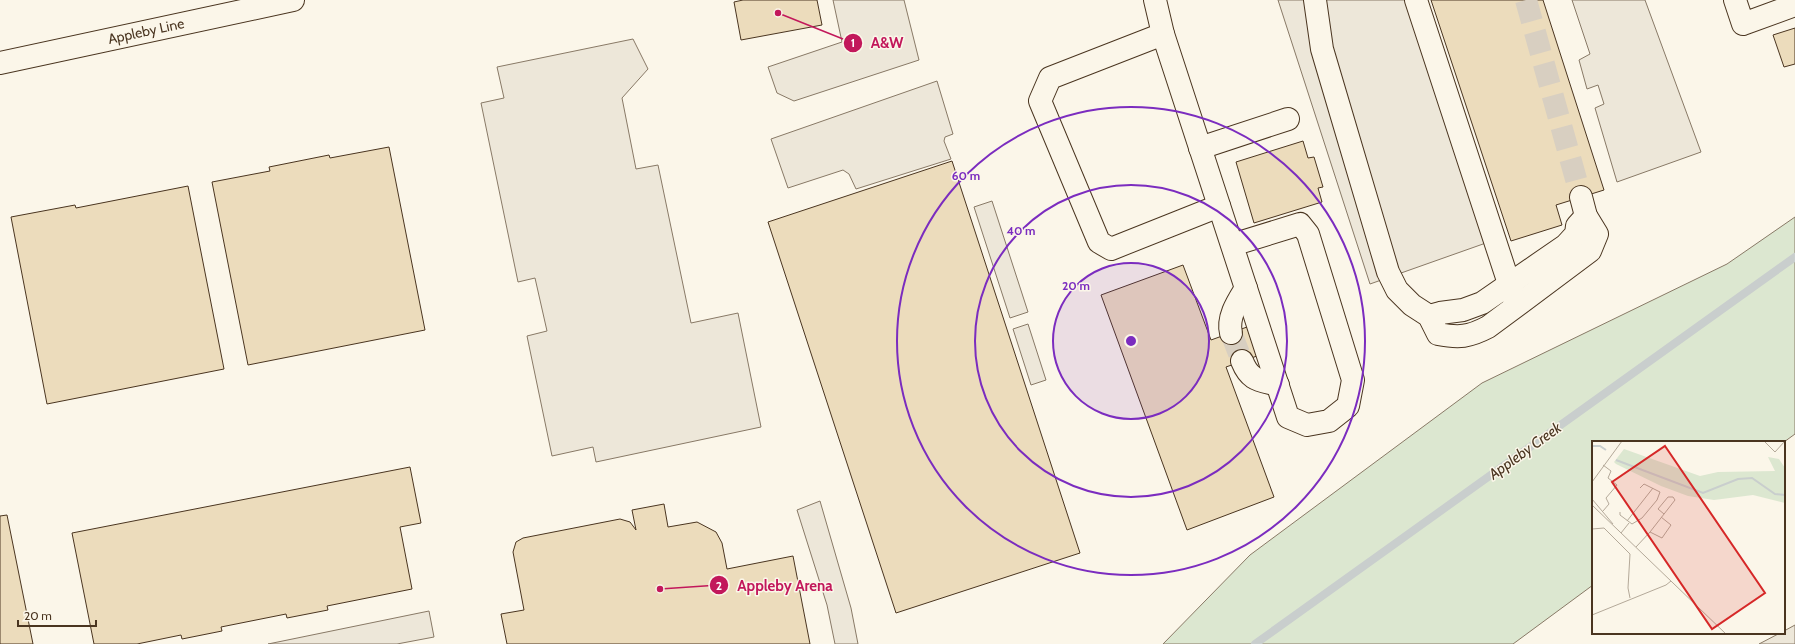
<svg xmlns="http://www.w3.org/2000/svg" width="1795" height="644" font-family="Cabin,sans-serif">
<rect width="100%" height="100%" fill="#fbf6e9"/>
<!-- green -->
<polygon fill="#dce7d0" stroke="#887966" points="1795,217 1795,434 1784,442 1593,442 1593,585 1513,644 1163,644 1250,555 1482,383 1727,264"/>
<!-- parking -->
<g fill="#ede7d9" stroke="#887966">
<polygon points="833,0 904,0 919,60 794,101 777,93 768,67 842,42"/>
<polygon points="1278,0 1421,0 1500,238 1370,284"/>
<polygon points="1572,0 1645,0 1701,152 1617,182 1595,108 1604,104 1598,85 1587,89 1579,60 1590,54"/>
<polygon points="633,39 648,69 622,98 636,169 658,165 691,323 738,313 761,427 596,462 593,447 552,456 527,336 547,331 535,278 518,282 481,103 504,98 497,67"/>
<polygon points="937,81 953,134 945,137 944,141 951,159 856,189 849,174 843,170 788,188 771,139"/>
<polygon points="992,201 1028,312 1010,318 974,207"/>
<polygon points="1028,324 1046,380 1031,385 1013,329"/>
<polygon points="820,501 851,608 858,644 835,644 827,605 797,510"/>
<polygon points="429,611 434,637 397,644 268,644"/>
<polygon points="1795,625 1795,644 1759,644 1780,633 1784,633 1784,631"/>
</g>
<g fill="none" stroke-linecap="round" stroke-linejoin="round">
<!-- stream -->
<polyline stroke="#c9cecd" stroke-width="8" points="1255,644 1795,257"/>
</g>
<!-- building -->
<g fill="#ecdcbc" stroke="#4a3520">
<polygon points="743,0 817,0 822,25 741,40 734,2"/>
<polygon points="1431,0 1543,0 1604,190 1556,205 1562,225 1511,241"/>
<polygon points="1795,28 1795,64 1784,67 1773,35"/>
<polygon points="1303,141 1308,158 1314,157 1323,187 1318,188 1322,202 1254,223 1236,162"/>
<polygon points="389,147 425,330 248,365 212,182 270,171 269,167 329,155 330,158"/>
<polygon points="952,161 1080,553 896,613 768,222"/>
<polygon points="188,186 224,369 47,404 11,217 75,205 76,208"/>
<polygon points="1183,265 1211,340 1247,327 1257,356 1226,367 1274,497 1187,530 1101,295"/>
<polygon points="410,467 421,523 400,527 412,589 327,606 328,610 287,618 286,614 221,627 222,631 182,639 181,635 137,644 94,644 72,533"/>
<polygon points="664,504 668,527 697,522 716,532 722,543 727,569 793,556 810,644 507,644 501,614 524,610 513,552 516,542 523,538 620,519 630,522 636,530 632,510"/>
<polygon points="7,515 33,644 0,644 0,516"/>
</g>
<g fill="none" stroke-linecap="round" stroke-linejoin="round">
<!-- minor-tunnel -->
<g stroke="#d8cfc1" stroke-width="22" stroke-dasharray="22 11" stroke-linecap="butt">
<polyline points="1526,0 1581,197"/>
<polyline points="1231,333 1242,361"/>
</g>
<!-- minor casing -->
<g stroke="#4a3520" stroke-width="24">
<g id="minor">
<polyline points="1155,0 1163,34 1288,417 1307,425 1329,421 1348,406 1353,380 1308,234 1300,224 1232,245"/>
<path d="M1315,0l7,49 66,223 9,18 15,15 17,11 9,18c21,4 31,3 50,-7l102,-76 7,-17 -11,-18 -5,-19"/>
<polyline points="1416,0 1516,305"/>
<polyline points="1735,0 1743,24 1795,5"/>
<polyline points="1163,34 1050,78 1040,101 1099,242 1111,249 1219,206"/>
<polyline points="1200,148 1288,119"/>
<polyline points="1429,316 1440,313 1463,310 1482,303 1566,245 1576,234 1577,226 1586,216"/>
<path d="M1231,333c-4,-16 7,-32 15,-45"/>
<path d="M1242,361c8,20 17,19 36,24"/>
</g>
</g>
<!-- major casing -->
<g stroke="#4a3520" stroke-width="24">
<polyline id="major" points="0,63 293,0"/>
</g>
<!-- minor -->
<use href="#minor" stroke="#fbf6e9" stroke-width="22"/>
<!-- major -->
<use href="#major" stroke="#fbf6e9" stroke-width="22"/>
</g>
<!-- distance rings -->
<circle cx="1131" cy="341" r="78" fill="#7b2cbf" fill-opacity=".12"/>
<g fill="none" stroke="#7b2cbf" stroke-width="2">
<circle cx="1131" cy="341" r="78"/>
<circle cx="1131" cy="341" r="156"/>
<circle cx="1131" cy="341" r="234"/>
</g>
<g text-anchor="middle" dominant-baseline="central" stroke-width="3" stroke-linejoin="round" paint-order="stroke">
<!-- street labels -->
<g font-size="14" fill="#4a3520" stroke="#fbf6e9">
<text transform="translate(146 31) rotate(-12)">Appleby Line</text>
</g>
<!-- water labels -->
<g font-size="15" font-style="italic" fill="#4a3520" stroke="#fbf6e9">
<text transform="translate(1525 451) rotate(-36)">Appleby Creek</text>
</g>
</g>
<!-- overview -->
<g transform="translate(1592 441)">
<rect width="193" height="193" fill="#fbf6e9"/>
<path d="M32,8l76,27 18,-4 57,-1 -7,-14 11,2 6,9v35l-32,-8 -39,5 -26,-4 -27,-10 -45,-22 -2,-2z" fill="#dce7d0"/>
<path fill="none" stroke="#c9cecd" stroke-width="2" d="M0,5h8l6,4M24,19l87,33 35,-14 14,-1 23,16 10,1"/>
<path fill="none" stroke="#b4a999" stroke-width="1" d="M172,0l11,11 10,-11M11,24l8,6 -3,7 9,7 -11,13 3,6 -6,7M0,41l30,-41M0,58l21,25M0,64l134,129M28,71v3l12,9 10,-6 15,-18 3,-8 -16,-8 -4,4M35,80l26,-33M0,88l12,-1 26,26 -2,34 2,10M58,91l12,6 9,-13 -10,-8M29,92l8,-10M44,106l14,-15 25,-32 -2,-3h-5l-10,12 6,5M0,174l74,-30 5,-4"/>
<path fill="#d62828" fill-opacity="0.15" stroke="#d62828" stroke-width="2" d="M73,5l100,147 -53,36 -100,-147z"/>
<rect width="193" height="193" fill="none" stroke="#4a3520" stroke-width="2"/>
</g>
<circle cx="1131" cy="341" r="6" fill="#7b2cbf" stroke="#fbf6e9" stroke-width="2"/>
<g font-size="12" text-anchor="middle" font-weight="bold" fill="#7b2cbf" stroke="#fbf6e9" stroke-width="3" stroke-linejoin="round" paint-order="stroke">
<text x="966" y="180">60 m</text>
<text x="1021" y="235">40 m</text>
<text x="1076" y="290">20 m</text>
</g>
<!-- callouts -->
<path fill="none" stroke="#c2185b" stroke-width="1.5" d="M778 13L853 43M660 589L719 585"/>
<g fill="#c2185b" stroke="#fbf6e9" stroke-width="1.5">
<circle cx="778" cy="13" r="4"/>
<circle cx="660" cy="589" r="4"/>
<circle cx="853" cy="43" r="10"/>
<circle cx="719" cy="585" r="10"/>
</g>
<g font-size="12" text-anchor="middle" font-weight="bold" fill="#fff">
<text x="853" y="47">1</text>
<text x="719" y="590">2</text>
</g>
<g font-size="15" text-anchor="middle" font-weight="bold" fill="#c2185b" stroke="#fbf6e9" stroke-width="3" stroke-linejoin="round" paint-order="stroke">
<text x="887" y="48">A&amp;W</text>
<text x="785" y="591">Appleby Arena</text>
</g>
<!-- scale -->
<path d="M18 620v6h78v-6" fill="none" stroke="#4a3520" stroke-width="2"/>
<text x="24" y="620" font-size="12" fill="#4a3520" stroke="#fbf6e9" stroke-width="3" paint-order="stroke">20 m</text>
</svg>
